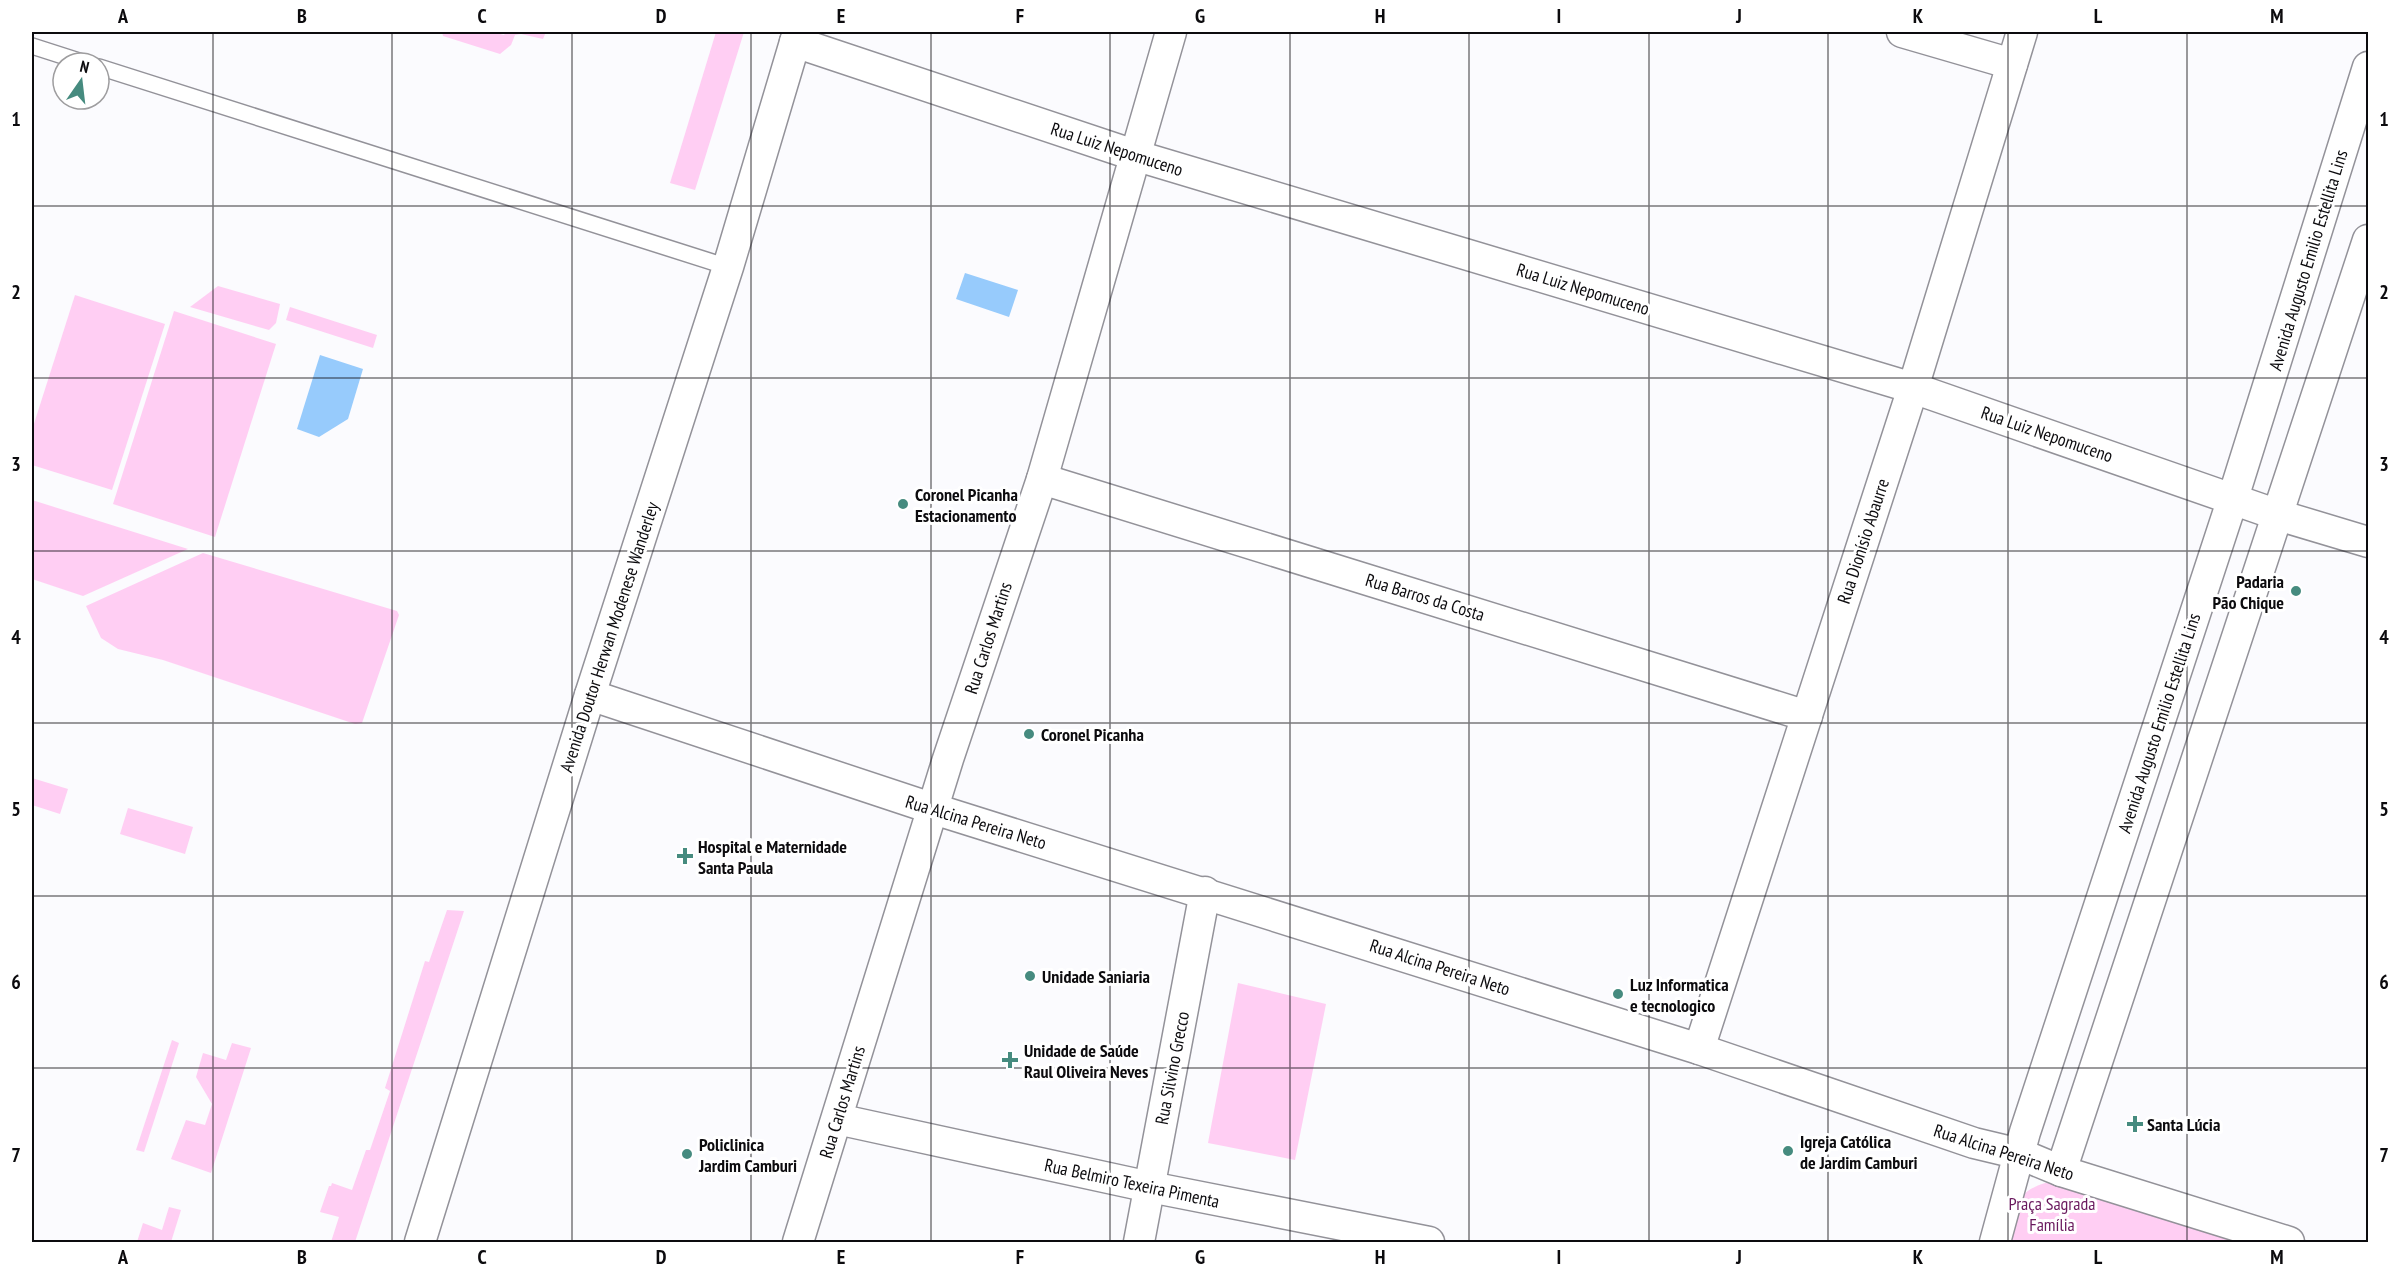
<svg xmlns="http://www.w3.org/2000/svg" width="2400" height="1274" font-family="'PT Sans Narrow',sans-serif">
<rect width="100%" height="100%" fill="#fbfbfe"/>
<!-- green -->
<g fill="#ffcef3">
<polygon points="442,32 493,32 504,35 506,32 546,32 543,39 521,34 515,35 511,45 500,54 443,36"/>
<polygon points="716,32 744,32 695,190 670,183"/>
<polygon points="218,286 280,304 276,323 269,330 190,307"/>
<polygon points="75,295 165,324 112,490 32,465 32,430"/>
<polygon points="290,307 377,335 373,348 286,320"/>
<polygon points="174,311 276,344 215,537 113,504"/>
<polygon points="32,500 188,549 83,596 32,579"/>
<polygon points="203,553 397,611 399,615 362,723 355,724 163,660 118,649 101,638 86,606"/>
<polygon points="32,778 68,789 60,814 32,805"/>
<polygon points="128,808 193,827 185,854 120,834"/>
<polygon points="447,910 464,911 355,1242 331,1242 339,1217 320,1212 329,1186 331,1186 332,1183 352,1190 366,1150 370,1150 390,1091 385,1088 425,961 429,962"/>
<polygon points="1238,983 1326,1004 1295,1160 1208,1143"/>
<polygon points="172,1040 179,1043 144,1152 136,1150"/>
<polygon points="232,1043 251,1048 211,1173 171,1159 186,1120 205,1125 212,1104 196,1077 203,1053 226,1060"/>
<path d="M2045,1183l15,1 179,58h-231c8,-30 4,-49 37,-59z"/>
<polygon points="169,1207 181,1210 171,1242 137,1242 143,1223 162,1230"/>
</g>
<!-- water -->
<g fill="#97cbfc">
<polygon points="965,273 1018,290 1009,317 956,299"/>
<polygon points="320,355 363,369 348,419 319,437 297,429"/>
</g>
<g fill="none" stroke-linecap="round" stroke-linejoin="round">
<!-- lane casing -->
<g stroke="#939299" stroke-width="18">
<g id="lane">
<polyline points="32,46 85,63"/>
<polyline points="99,67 728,267"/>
</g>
</g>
<!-- street casing -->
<g stroke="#939299" stroke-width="33">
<g id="street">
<polyline points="1902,32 2012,64"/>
<polyline points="795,42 1134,155 1913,388 2278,515 2368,542"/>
<polyline points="1042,479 1807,716"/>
<polyline points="590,695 934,809 1699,1049 1974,1143 2020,1154 2061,1171 2289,1242"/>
<polyline points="1699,1049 1913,388 2022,32"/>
<polyline points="837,1119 1150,1187 1429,1242"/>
<polyline points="2061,1171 2368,240"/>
<polyline points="420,1242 590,695 728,267 798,32"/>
<polyline points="798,1242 948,759 1042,479 1171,32"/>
<polyline points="1139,1242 1205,892"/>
<polyline points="1995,1242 2025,1132 2233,498 2368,67"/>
</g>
</g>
<!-- lane -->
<use href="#lane" stroke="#fff" stroke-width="15"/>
<!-- street -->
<use href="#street" stroke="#fff" stroke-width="30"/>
</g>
<!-- grid -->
<path fill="none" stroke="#0c0b0e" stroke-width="1.5" stroke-opacity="0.55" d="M213,32v1210M392,32v1210M572,32v1210M751,32v1210M931,32v1210M1110,32v1210M1290,32v1210M1469,32v1210M1649,32v1210M1828,32v1210M2008,32v1210M2187,32v1210M32,206h2336M32,378h2336M32,551h2336M32,723h2336M32,896h2336M32,1068h2336"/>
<!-- markers -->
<g fill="#468b7f" stroke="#fff" stroke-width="2">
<circle cx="903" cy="504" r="6"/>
<circle cx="2296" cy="591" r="6"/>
<circle cx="1029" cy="734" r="6"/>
<path d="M682 847h6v6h6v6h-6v6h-6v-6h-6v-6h6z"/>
<circle cx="1030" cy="976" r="6"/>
<circle cx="1618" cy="994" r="6"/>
<path d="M1007 1051h6v6h6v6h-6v6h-6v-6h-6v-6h6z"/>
<path d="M2132 1115h6v6h6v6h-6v6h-6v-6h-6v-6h6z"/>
<circle cx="1788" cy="1151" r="6"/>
<circle cx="687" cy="1154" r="6"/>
</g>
<g text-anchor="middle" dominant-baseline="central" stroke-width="6" stroke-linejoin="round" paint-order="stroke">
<!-- street labels -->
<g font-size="18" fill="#0c0b0e" stroke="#fff">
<text transform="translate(1117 149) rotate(18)">Rua Luiz Nepomuceno</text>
<text transform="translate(2308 260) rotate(-73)">Avenida Augusto Emilio Estellita Lins</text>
<text transform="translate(1583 289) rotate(17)">Rua Luiz Nepomuceno</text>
<text transform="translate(2047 434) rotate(19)">Rua Luiz Nepomuceno</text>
<text transform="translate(1863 541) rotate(-72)">Rua Dionísio Abaurre</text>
<text transform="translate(1425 597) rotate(17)">Rua Barros da Costa</text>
<text transform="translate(609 637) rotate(-72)">Avenida Doutor Herwan Modenese Wanderley</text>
<text transform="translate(988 638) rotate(-72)">Rua Carlos Martins</text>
<text transform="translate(2159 723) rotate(-72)">Avenida Augusto Emilio Estellita Lins</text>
<text transform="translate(976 822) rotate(17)">Rua Alcina Pereira Neto</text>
<text transform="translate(1440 967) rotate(18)">Rua Alcina Pereira Neto</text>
<text transform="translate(1172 1068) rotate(-79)">Rua Silvino Grecco</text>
<text transform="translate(842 1102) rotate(-73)">Rua Carlos Martins</text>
<text transform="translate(2004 1152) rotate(18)">Rua Alcina Pereira Neto</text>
<text transform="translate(1132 1183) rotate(12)">Rua Belmiro Texeira Pimenta</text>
</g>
<!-- poi labels -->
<g font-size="18" font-weight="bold" fill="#0c0b0e" stroke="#fff" text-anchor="start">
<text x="915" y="494">Coronel Picanha<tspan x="915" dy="21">Estacionamento</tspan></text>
<text x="2284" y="581" text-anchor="end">Padaria<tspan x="2284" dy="21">Pão Chique</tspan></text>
<text x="1041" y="734">Coronel Picanha</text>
<text x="698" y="846">Hospital e Maternidade<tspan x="698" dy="21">Santa Paula</tspan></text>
<text x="1042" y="976">Unidade Saniaria</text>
<text x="1630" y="984">Luz Informatica<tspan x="1630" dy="21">e tecnologico</tspan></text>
<text x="1024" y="1050">Unidade de Saúde<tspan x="1024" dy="21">Raul Oliveira Neves</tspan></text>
<text x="2147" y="1124">Santa Lúcia</text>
<text x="1800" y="1141">Igreja Católica<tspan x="1800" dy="21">de Jardim Camburi</tspan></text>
<text x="699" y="1144">Policlinica<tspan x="699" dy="21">Jardim Camburi</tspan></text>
</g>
<!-- park labels -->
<g font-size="18" fill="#6a195e" stroke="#fff">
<text x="2052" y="1203">Praça Sagrada<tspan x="2052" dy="21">Família</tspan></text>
</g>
</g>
<!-- border -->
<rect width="2400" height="1274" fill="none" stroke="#ffffff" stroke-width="66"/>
<!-- north arrow -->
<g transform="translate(81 81) rotate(14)"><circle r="28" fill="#ffffff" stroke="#9e9d9f" stroke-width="1.5"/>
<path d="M0-4.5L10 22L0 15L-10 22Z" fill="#468b7f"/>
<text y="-9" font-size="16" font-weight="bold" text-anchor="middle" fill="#0c0b0e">N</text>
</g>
<rect x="33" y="33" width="2334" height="1208" fill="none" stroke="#0c0b0e" stroke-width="2"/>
<g font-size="20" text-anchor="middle" font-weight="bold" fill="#0c0b0e">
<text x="123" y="23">A</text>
<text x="302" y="23">B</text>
<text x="482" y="23">C</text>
<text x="661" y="23">D</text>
<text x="841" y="23">E</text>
<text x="1020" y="23">F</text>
<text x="1200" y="23">G</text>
<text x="1380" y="23">H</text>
<text x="1559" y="23">I</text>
<text x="1739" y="23">J</text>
<text x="1918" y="23">K</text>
<text x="2098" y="23">L</text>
<text x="2277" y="23">M</text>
<text x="16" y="126">1</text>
<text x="2384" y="126">1</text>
<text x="16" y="299">2</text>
<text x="2384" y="299">2</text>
<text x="16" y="471">3</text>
<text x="2384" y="471">3</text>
<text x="16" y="644">4</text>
<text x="2384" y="644">4</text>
<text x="16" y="816">5</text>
<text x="2384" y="816">5</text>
<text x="16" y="989">6</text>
<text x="2384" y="989">6</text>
<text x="16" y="1162">7</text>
<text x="2384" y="1162">7</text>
<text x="123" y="1264">A</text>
<text x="302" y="1264">B</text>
<text x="482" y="1264">C</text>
<text x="661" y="1264">D</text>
<text x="841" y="1264">E</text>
<text x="1020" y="1264">F</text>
<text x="1200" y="1264">G</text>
<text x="1380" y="1264">H</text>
<text x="1559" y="1264">I</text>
<text x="1739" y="1264">J</text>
<text x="1918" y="1264">K</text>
<text x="2098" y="1264">L</text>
<text x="2277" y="1264">M</text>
</g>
</svg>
